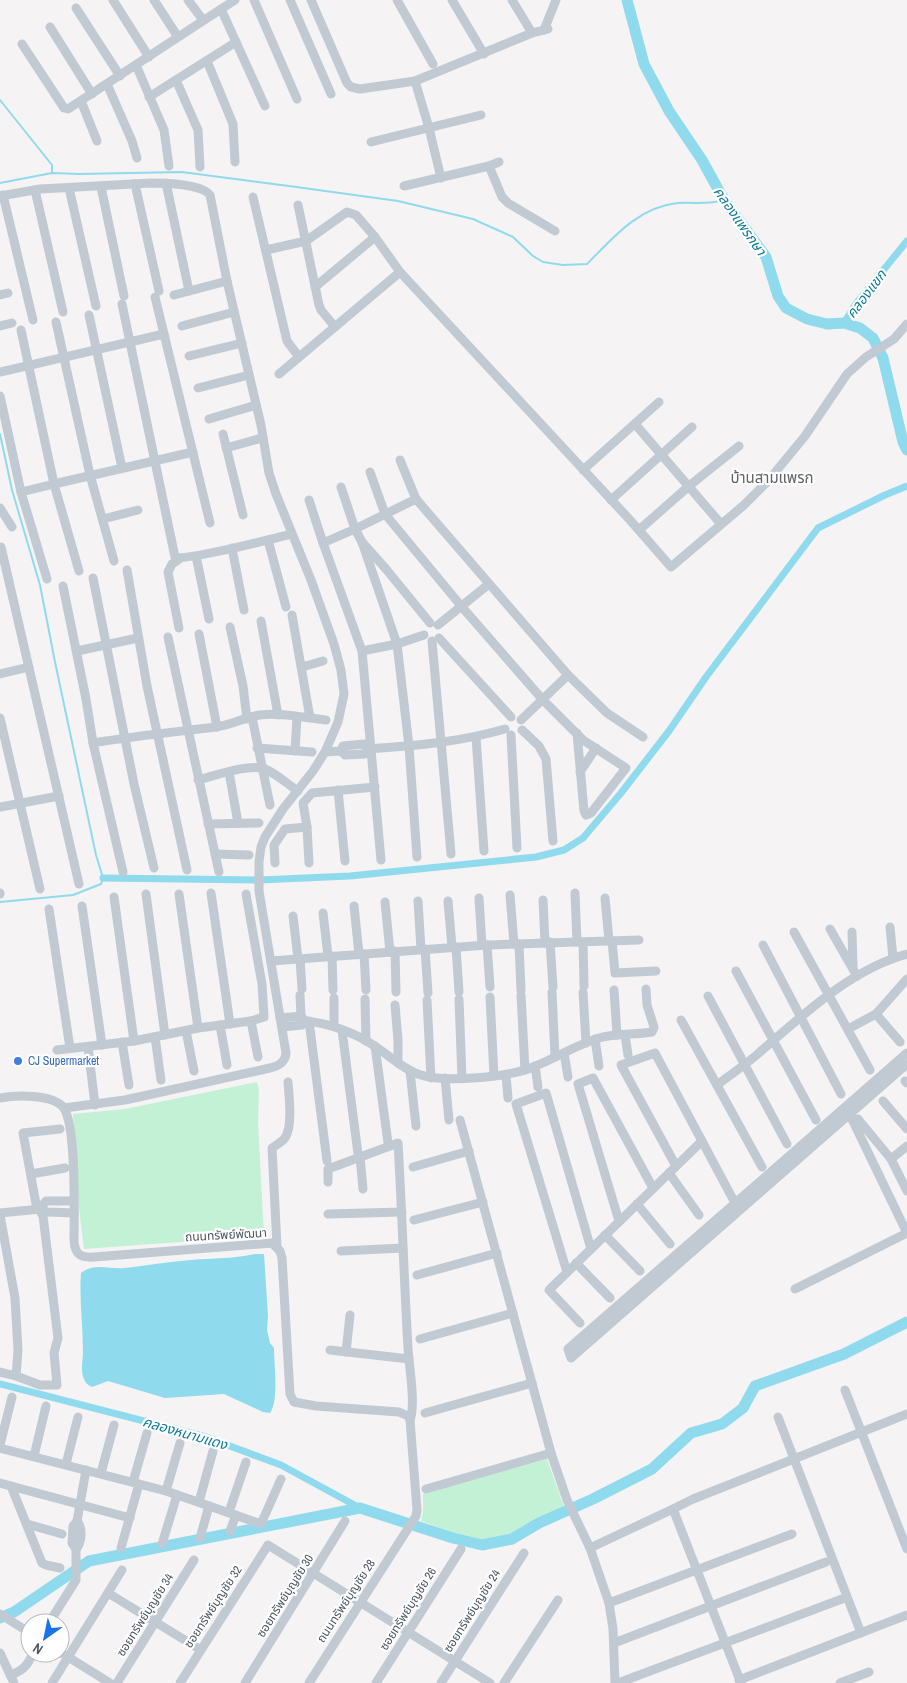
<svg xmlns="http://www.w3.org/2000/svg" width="907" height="1683" font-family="'Archivo Narrow','Noto Sans Thai',sans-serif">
<rect width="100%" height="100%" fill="#f5f3f3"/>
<!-- green -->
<g fill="#c3f1d5">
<polygon points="257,1082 259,1091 258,1122 264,1236 84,1249 78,1200 73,1114 125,1109"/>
<path d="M547,1459l17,48c-20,11 -53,33 -75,34 -19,0 -50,-14 -68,-20l2,-9v-18z"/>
</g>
<!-- water -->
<path fill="#90daee" d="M255,1254h9l4,62 -1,14 3,13 4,5c0,16 5,53 -4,65l-7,-1 -39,-18 -59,4 -57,-17 -16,6c-4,-2 -7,-4 -8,-8 -4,-9 -1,-18 -1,-27 0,-27 -4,-53 -2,-79 14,-11 29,-3 44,-5 27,-3 54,-8 81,-9 17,-1 31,-1 49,-5z"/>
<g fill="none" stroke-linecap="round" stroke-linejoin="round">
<!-- stream -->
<g stroke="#90daee" stroke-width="2">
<polyline points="0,100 52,165 52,173"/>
<path d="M0,183l52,-10 27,1 103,-2 107,14 109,15 75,18 40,18 20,19 10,6 20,3 24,-1c26,-26 51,-57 91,-61 15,-1 30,2 46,-3"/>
<polyline points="0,434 12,490 40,585 55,662 96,855 103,878 101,884 73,895 0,902"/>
</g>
<!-- canal -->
<g stroke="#90daee" stroke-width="7">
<polyline points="844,323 855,305 907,241"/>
<polyline points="103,878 260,880 350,876 536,857 564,850 583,838 621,793 669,731 706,677 818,528 885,495 907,486"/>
<polyline points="0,1384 206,1437 281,1465 360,1508"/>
</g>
<!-- river -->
<g stroke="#90daee" stroke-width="11">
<polyline points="627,0 644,64 669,111 702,160 724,200 766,257 778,296 786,308 807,319 827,324 844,323 860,328 873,338 883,358 903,442 907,450"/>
<polyline points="0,1618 14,1612 89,1561 360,1508 453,1538 482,1545 512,1539 539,1523 593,1499 652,1469 691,1433 722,1424 743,1408 755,1386 844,1354 907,1322"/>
</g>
<!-- minor -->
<g stroke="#c1cad2" stroke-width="9">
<polyline points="113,0 149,57"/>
<polyline points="154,0 178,37"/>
<polyline points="188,0 203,20"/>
<polyline points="254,0 297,99"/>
<polyline points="290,0 331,94"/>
<polyline points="311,0 347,83 351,87 360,89 415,81 532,33 548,29"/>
<polyline points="397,0 433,64"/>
<polyline points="452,0 484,54"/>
<polyline points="512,0 532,33"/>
<polyline points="76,8 120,76"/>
<polyline points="221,9 265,106"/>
<polyline points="50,27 92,94"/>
<polyline points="544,30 556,0"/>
<polyline points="22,44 64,108 68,109 235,0"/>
<polyline points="207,61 233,124 235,162"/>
<polyline points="136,65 164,130 169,166"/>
<polyline points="176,80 198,130 200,167"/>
<polyline points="415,81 429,128 441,178"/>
<polyline points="107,84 132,141 137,158"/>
<polyline points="149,97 236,42"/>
<polyline points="81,101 97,141"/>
<polyline points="371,142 481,115"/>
<polyline points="489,166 499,162"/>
<polyline points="166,183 189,291"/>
<polyline points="135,184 159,291"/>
<polyline points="404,186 489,166 502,197 508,203 555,231"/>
<polyline points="101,187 124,296"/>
<polyline points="69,188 96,306"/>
<polyline points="35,190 63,312"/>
<polyline points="3,195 33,320"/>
<path d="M0,196l40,-7 111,-6c14,0 50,1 59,12l17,86 34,144 8,48 7,21 35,86 23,64 7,26 3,24 -6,28 -13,30 -12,19 -30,38 -18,28 -4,10 -2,15v29l27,162c-1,10 -8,13 -16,15l-145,32 -61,8"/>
<polyline points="253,197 287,341 299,357"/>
<polyline points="298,205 319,305 321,310 335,327"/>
<polyline points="266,250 306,241 347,212 356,215 375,237 400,272"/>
<polyline points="315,287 375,237"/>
<polyline points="0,295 8,293"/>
<polyline points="174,295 227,281"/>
<polyline points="155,297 210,523"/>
<path d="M122,304l53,253c10,4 101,-19 117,-23"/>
<polyline points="89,315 122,468"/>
<polyline points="56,322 90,475 114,561"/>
<polyline points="0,326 12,323"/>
<polyline points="182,326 234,312"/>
<polyline points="21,330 54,484 193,452"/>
<polyline points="189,356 242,343"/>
<polyline points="0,372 164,334"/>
<polyline points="279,374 400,272 630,520 671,567 744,505 768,481 805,436 847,374 866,357 894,339 907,324"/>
<polyline points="198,388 249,375"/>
<polyline points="0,396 21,492 47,579"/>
<polyline points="209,419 256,405"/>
<polyline points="635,424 721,524"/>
<polyline points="223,434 243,515"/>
<polyline points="226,448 262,438"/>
<polyline points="400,460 416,499"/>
<polyline points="583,470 659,402"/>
<polyline points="370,472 385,514 462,607 543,700 583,740 626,768 591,813 586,815 584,811 577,733"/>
<polyline points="341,487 355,529 362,542 386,569 430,623"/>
<polyline points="21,492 54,484 79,571"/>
<polyline points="309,500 323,543 355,529 416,499 568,675 607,713 643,737"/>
<polyline points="611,500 692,427"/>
<polyline points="0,508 12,527"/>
<polyline points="103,519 138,510"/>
<polyline points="639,530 689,486 739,446"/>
<polyline points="268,540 286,607"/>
<polyline points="362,542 397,644 409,746 417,857"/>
<polyline points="323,543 362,651 381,860"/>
<polyline points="1,547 79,884"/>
<polyline points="232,548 244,610"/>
<polyline points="196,556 209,619"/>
<polyline points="179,559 172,564 168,572 179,628"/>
<polyline points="127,570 147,686 187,870"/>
<polyline points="93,578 134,784 154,868"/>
<polyline points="63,586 86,699 93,743 123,872"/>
<polyline points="292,615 310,718"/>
<polyline points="261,621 278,715"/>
<polyline points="438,625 489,584"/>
<polyline points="230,627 243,686 247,719"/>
<polyline points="199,634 217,727"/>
<polyline points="168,637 219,872"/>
<polyline points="439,638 511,717"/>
<polyline points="432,641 451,854"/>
<polyline points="77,651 138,638"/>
<polyline points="362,651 397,644 424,635"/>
<polyline points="302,667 323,661"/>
<polyline points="0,674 29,667"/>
<polyline points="252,717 270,805"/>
<polyline points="0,718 40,889"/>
<polyline points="521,720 568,675"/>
<polyline points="522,730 539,746 546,759 553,841"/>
<polyline points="511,735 517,848"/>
<polyline points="476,737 484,851"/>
<path d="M93,743c41,-7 82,-11 123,-16 16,-2 29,-10 44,-12 21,-3 45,3 66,5"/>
<polyline points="257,748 312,752"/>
<polyline points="295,751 297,717"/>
<polyline points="341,751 343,746 364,744 367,749"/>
<path d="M325,752l16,-1 4,4 20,-1 2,-5c47,-3 93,-7 138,-20"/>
<polyline points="229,772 238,823"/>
<polyline points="580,772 596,748"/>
<path d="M198,780c16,-4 51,-17 67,-11 12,5 22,15 33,22"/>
<polyline points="338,790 345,861"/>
<polyline points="0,807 59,796"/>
<polyline points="208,824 259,823"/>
<polyline points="215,854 249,855"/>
<polyline points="275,863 274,845 285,829 307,827"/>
<polyline points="309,863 307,827 303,803 312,793 375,787"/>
<polyline points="0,893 0,894"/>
<polyline points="211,893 230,1024"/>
<polyline points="575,893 577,942"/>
<polyline points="146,894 165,1035"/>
<polyline points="179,894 198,1028"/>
<polyline points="510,895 514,944"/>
<polyline points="114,897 134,1041"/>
<polyline points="479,898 482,945"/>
<polyline points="605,898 609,941"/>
<polyline points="543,900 545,943"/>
<polyline points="418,901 421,949"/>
<polyline points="448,901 452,947"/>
<polyline points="385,902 390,952"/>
<polyline points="82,906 102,1045"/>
<polyline points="354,906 359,954"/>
<polyline points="49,909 70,1048"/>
<polyline points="323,913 328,956"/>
<polyline points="293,916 298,959"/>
<polyline points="890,927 893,958"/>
<polyline points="830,929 857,976"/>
<polyline points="794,932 870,1070"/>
<polyline points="852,932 853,967"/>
<polyline points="612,941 615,973 656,971"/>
<polyline points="550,942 553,987"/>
<polyline points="583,942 584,986"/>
<polyline points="519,944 521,990"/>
<polyline points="487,945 490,987"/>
<polyline points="763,945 841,1094"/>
<polyline points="456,947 459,992"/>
<polyline points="425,949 428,993"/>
<polyline points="395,951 396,992"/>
<polyline points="364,954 366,990"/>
<polyline points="332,956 333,990"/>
<polyline points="300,959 302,989"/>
<polyline points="271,961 487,945 639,940"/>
<polyline points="736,971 816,1120"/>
<polyline points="614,990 617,1035"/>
<polyline points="552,992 555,1057"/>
<polyline points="583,992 586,1043"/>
<polyline points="300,995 301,1016"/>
<polyline points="521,995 525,1070"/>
<polyline points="708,996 787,1144"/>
<polyline points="490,997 494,1076"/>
<polyline points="365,999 366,1041"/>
<polyline points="459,999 462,1078"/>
<polyline points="427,1000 431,1078"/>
<polyline points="395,1005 398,1040 398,1063"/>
<polyline points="876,1014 900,1042"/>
<path d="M280,1018l21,-2 4,5c24,2 51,12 71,26 14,9 28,23 45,28 24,8 89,2 112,-8 23,-9 43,-22 66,-29 17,-5 36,-3 53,-6l2,-5 -7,-22 -1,-16"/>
<polyline points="681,1020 762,1167"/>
<polyline points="251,1021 258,1057"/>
<polyline points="309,1021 327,1161"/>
<polyline points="220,1025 227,1065"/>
<polyline points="334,1026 334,998"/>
<polyline points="282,1027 302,1025 305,1021"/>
<polyline points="848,1029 876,1014 907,979"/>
<polyline points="342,1030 358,1154"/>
<polyline points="186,1031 194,1071"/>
<polyline points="625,1035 628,1055"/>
<polyline points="155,1037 161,1080"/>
<polyline points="595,1039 599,1066"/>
<polyline points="122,1042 129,1085"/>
<polyline points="375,1046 388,1143"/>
<polyline points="88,1047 95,1105"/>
<polyline points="57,1050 134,1041 198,1028 251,1021 264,1017 262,984 246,894"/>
<polyline points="564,1053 568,1077"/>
<polyline points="907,1053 568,1349 571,1358 907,1064"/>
<polyline points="535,1066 538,1087"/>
<polyline points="410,1071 416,1126"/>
<polyline points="506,1075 508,1098"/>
<polyline points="445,1078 449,1120"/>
<polyline points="905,1081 907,1083"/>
<path d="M717,1085c14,-11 30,-21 43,-33 43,-37 91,-83 147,-98"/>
<path d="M0,1098c15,-3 52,-4 63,9 14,17 11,109 11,134 1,13 6,17 20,16l178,-14 8,8 2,7 8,136 4,8 22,4 83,6 9,4 2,4 7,90 -1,6 -107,167"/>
<polyline points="883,1101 907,1129"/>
<polyline points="858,1119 891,1159 907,1146"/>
<polyline points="460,1120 551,1453 567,1500 590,1548 609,1603 613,1629 615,1683"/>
<polyline points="360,1157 363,1189"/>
<polyline points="891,1159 907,1191"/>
<polyline points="676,1166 621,1065 655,1053 735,1203"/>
<polyline points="413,1167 469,1151"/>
<polyline points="669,1173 699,1215"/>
<polyline points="31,1174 65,1168"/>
<path d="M328,1182v-13l70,-26c4,68 6,137 10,205 1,19 8,56 2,72"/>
<polyline points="74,1201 46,1201 40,1209 47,1212 74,1213"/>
<polyline points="637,1204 670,1244"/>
<polyline points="0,1213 40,1209"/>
<polyline points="328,1214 402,1212"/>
<polyline points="0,1215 15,1298 18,1350 16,1376"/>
<polyline points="414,1220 483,1202"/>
<polyline points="619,1221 578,1084 593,1078 653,1188"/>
<polyline points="605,1235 640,1271"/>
<path d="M277,1246l-5,-98c4,-3 10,-6 13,-10 8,-12 4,-41 3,-56"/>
<polyline points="341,1251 403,1248"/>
<polyline points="576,1263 610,1298"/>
<polyline points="567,1272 516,1104 546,1093 591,1249"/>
<polyline points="417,1275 497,1253"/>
<polyline points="795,1289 907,1233 850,1115"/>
<polyline points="580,1323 549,1290 702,1141"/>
<polyline points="420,1339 513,1313"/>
<polyline points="330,1350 409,1359"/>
<polyline points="346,1352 350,1315"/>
<polyline points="0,1372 16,1376 40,1385 57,1385 54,1353 58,1338 43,1216 36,1204 23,1133 60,1129"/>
<polyline points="845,1390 907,1549"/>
<polyline points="425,1413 532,1383"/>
<polyline points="778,1417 861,1633"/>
<polyline points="0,1445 12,1397"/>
<polyline points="0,1448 166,1491 261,1524 281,1479"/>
<polyline points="34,1456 46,1406"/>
<polyline points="66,1464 78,1417"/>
<polyline points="101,1473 114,1425"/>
<polyline points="133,1482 147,1433"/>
<polyline points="0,1483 130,1518"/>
<polyline points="11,1486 42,1563 46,1565 60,1568"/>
<polyline points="426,1489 551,1453"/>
<polyline points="166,1491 180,1443"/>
<polyline points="199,1502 213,1451"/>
<polyline points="229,1512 246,1462"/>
<polyline points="27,1524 62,1534"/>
<polyline points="230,1531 236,1515"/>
<polyline points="200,1538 209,1506"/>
<polyline points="162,1544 177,1495"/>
<polyline points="121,1548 139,1484"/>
<polyline points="590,1548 673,1509"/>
<path d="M76,1549c6,-6 7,-21 1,-28"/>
<polyline points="108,1593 201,1650"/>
<polyline points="609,1603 792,1534"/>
<polyline points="0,1614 30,1633"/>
<polyline points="49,1623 76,1580 76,1549 72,1543 73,1526 77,1521 86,1470"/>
<polyline points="614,1643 826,1562"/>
<polyline points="60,1652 110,1683"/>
<polyline points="0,1653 14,1683"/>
<path d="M10,1675c13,-4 18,-10 23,-22"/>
<polyline points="739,1680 907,1615"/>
<polyline points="52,1683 122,1570"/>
<polyline points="117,1683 194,1560"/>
<polyline points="180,1683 268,1545 490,1683"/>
<polyline points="245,1683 345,1521"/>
<polyline points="376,1683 461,1549"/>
<polyline points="441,1683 524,1553"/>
<polyline points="504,1683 558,1600"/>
<polyline points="618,1683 842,1599"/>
<polyline points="741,1683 673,1509 693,1499 907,1414"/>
<polyline points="840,1683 869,1672"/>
</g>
</g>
<!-- markers -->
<circle fill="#3f7fe0" stroke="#fff" stroke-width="2" cx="18" cy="1061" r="5"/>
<g text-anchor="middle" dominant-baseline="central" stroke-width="4.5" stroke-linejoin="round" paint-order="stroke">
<!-- shop labels -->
<g font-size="12" fill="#366cbe" stroke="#fff" text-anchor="start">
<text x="28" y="1061">CJ Supermarket</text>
</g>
<!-- street labels -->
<g font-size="12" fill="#4a5661" stroke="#fff">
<text transform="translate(226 1235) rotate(-3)">ถนนทรัพย์พัฒนา</text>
<text transform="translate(285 1596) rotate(-58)">ซอยทรัพย์บุญชัย 30</text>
<text transform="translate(346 1601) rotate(-57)">ถนนทรัพย์บุญชัย 28</text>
<text transform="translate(213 1607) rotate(-57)">ซอยทรัพย์บุญชัย 32</text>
<text transform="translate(408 1609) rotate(-58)">ซอยทรัพย์บุญชัย 26</text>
<text transform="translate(472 1611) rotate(-58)">ซอยทรัพย์บุญชัย 24</text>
<text transform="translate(145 1615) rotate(-58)">ซอยทรัพย์บุญชัย 34</text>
</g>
<!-- water labels -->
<g font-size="14" font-style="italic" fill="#0c7c9b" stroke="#fff">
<text transform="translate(740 221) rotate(55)">คลองแพรกษา</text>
<text transform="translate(866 294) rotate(-53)">คลองแขก</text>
<text transform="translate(185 1433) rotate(16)">คลองหนามแดง</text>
</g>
<!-- quarter labels -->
<g font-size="15" fill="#5f6368" stroke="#fff">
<text x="772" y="477">บ้านสามแพรก</text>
</g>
</g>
<!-- north arrow -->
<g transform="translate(45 1638) rotate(213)"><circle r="24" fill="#ffffff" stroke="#b7bbc0"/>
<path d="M0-4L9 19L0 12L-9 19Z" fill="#1a73e8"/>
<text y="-8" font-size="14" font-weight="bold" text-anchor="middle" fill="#4a5661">N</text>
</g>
</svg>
